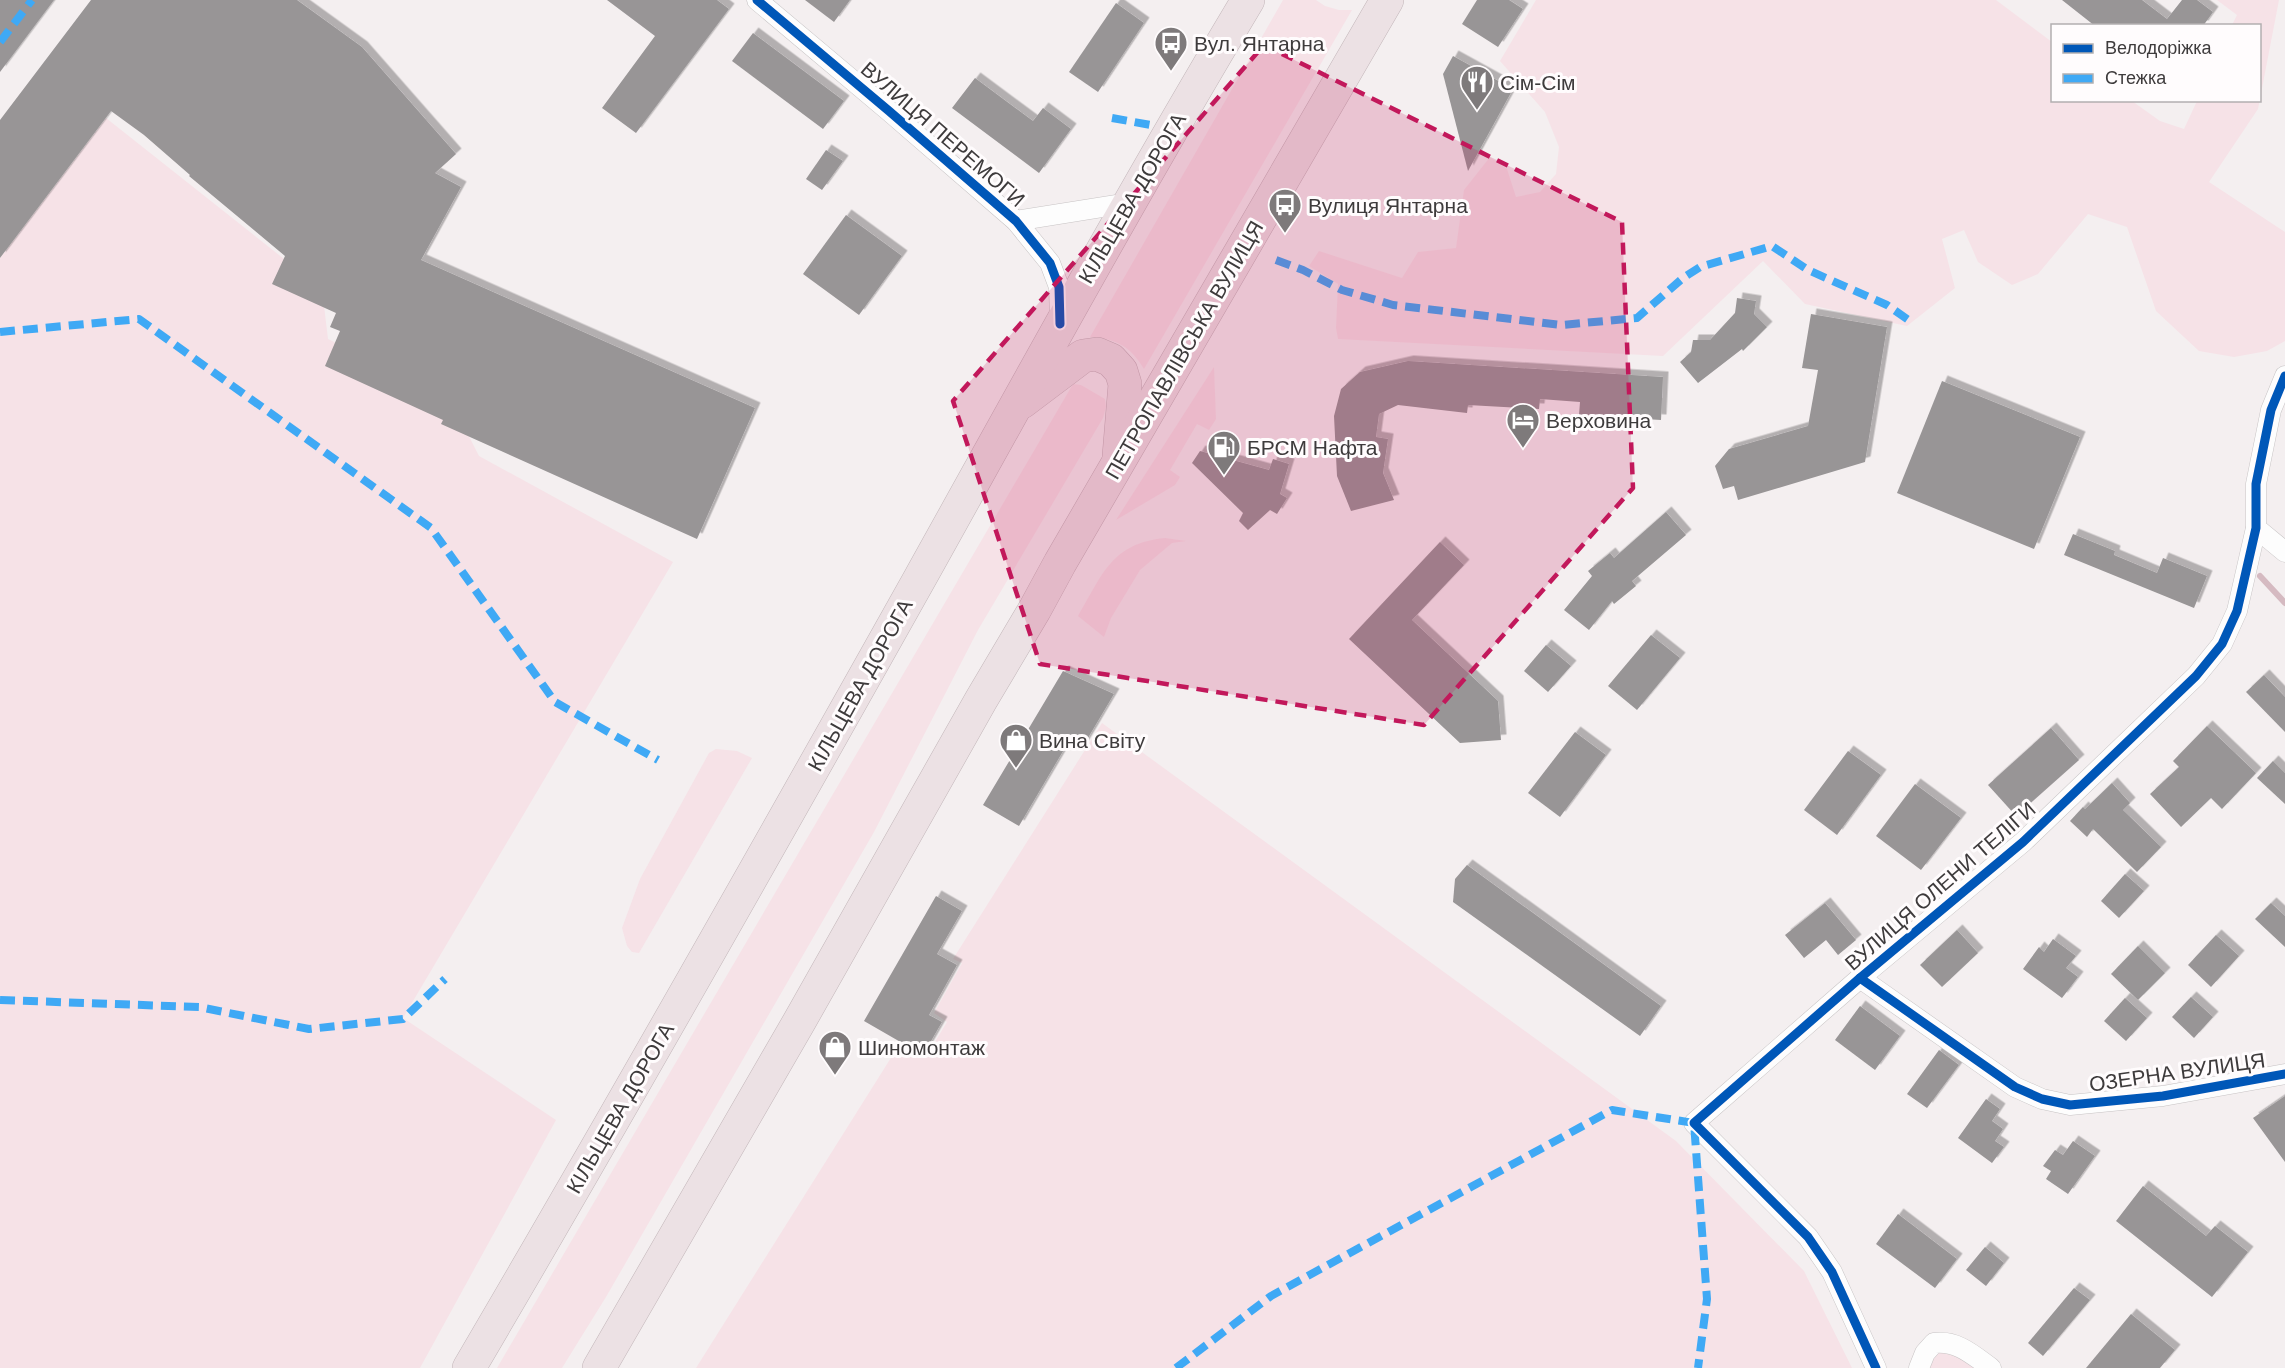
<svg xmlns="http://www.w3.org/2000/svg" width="2285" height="1368" font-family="Arial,sans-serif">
<defs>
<filter id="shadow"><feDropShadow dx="5.5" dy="-5.5" stdDeviation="0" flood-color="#0004"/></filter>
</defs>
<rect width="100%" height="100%" fill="#f4eff0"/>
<!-- green -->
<g fill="#f6e2e7">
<path d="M1283,0h33l9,6 14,4h13l-208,359c-14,-23 -27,-30 -54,-32z"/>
<polygon points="1536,0 1996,0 2052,42 2052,100 2132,101 2160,121 2184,129 2197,101 2260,100 2260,26 2232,25 2237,15 2217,0 2279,0 2258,109 2209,182 2285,232 2285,341 2267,351 2234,357 2199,351 2156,311 2127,227 2088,214 2038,274 2012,285 1978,262 1964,230 1942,239 1955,288 1907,326 1805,304 1763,261 1663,356 1338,339 1336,328 1338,284 1309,266 1319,251 1402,278 1418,252 1456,248 1464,190 1490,157 1507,169 1516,197 1540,192 1556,174 1559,147 1545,112 1500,61"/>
<polygon points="106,118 322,289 328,339 451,401 479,456 673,562 403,1018 556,1120 420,1368 0,1368 0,258"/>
<polygon points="1214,367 1216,419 1209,430 1197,424 1170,470 1180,477 1175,485 1116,520"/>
<polygon points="1073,384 1081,385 1105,399 1106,407 1103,418 978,630 874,832 606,1297 562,1368 497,1368"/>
<path d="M1165,538l21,3 -14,2 -32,27 -29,48 -7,19 -26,-21c24,-40 33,-73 87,-78z"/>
<polygon points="1102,723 1676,1141 1804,1271 1852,1368 696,1368 899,1045 925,1058 947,1022 934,1013 962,963 953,959"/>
<polygon points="716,749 737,751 752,758 639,953 632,952 627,946 622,928 640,879 709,753"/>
<polygon points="1932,1348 1954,1354 1976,1368 1925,1368"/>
</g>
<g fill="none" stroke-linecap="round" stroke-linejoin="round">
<!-- stream -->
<polyline stroke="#d5bac1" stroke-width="6" points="2260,576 2285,603"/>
</g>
<!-- building -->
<g fill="#989596" filter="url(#shadow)">
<polygon points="0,0 54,0 0,72"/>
<polygon points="91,0 297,0 362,47 456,154 435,173 461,187 421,260 755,408 697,539 441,424 443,420 325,366 340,331 330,327 336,313 272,284 285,256 189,176 190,175 144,135 111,111 0,258 0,120"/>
<polygon points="607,0 717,0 729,9 636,133 602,108 655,36"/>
<polygon points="805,0 850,0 834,22"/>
<polygon points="1477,0 1509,0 1523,9 1498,47 1462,24"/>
<polygon points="2062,0 2142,0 2167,19 2182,0 2197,0 2213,12 2203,26 2095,26"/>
<polygon points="1116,3 1144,23 1098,92 1069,72"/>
<polygon points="753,33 844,101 823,129 732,61"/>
<polygon points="1453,56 1513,89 1468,171 1443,74"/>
<polygon points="975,78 1033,121 1043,108 1071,129 1039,173 952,108"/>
<polygon points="826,150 843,161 822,190 806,179"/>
<polygon points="846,215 902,256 859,315 803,274"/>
<polygon points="1737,298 1756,301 1754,314 1767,327 1743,351 1742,349 1698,383 1680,362 1691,352 1693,340 1710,340 1735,313"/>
<polygon points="1811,314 1887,327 1865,462 1738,500 1734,486 1723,489 1715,466 1729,449 1808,426 1818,370 1802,368"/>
<polygon points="1408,361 1663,377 1661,420 1579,415 1580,402 1540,399 1539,409 1468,405 1467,413 1398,405 1379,414 1376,437 1388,439 1383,473 1394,500 1351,511 1337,476 1334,416 1341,389 1360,372"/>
<polygon points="1942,381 2080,437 2034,549 1897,493"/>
<polygon points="1200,451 1269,470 1273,459 1289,464 1280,494 1287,498 1277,514 1270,510 1248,530 1239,521 1243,513 1192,463"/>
<polygon points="1666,512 1686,535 1632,581 1636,586 1614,604 1612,601 1589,630 1564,610 1592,576 1588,571 1610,553 1614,558"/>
<polygon points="2073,534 2115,551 2114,555 2157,573 2163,558 2207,576 2194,608 2064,555"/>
<polygon points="1440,542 1464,565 1412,620 1498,701 1501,740 1460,743 1349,639"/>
<polygon points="1651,635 1680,658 1637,710 1608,686"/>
<polygon points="1546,645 1571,666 1548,692 1524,671"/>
<polygon points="1063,671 1114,694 1082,748 1069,741 1019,826 983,805"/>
<polygon points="2264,675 2285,697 2285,732 2246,692"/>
<polygon points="2207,726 2256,773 2222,809 2211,798 2181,827 2150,794 2179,767 2173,761"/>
<polygon points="2051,728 2079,760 2016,816 1988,785"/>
<polygon points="1575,732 1606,755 1560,817 1528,793"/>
<polygon points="1848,751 1881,775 1837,835 1804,810"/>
<polygon points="2273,761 2285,773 2285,804 2257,778"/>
<polygon points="2112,783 2130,803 2123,810 2161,847 2137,872 2093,829 2087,837 2070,821 2083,807 2085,809"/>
<polygon points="1915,784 1961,818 1921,870 1876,836"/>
<polygon points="1467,865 1661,1006 1640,1036 1453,902 1455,879"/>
<polygon points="2125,874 2144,891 2119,918 2101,901"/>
<polygon points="936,896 962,911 937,954 957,965 929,1015 942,1022 923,1055 864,1021"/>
<polygon points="1825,903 1856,940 1838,955 1826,940 1804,958 1785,935"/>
<polygon points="2271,903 2285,916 2285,947 2255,919"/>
<polygon points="1957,930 1978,953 1942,987 1920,965"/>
<polygon points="2216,935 2239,956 2211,987 2188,965"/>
<polygon points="2053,939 2076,956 2066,968 2078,977 2062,998 2023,969 2039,947 2044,952"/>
<polygon points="2138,946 2165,973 2138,1000 2111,974"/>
<polygon points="2191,997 2213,1017 2194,1038 2172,1017"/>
<polygon points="2125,998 2147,1018 2126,1041 2104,1021"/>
<polygon points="1860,1006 1900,1036 1875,1070 1835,1040"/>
<polygon points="1939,1050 1959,1065 1927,1108 1907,1094"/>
<polygon points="2285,1096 2285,1162 2253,1118"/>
<polygon points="1986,1099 2000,1109 1992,1121 2003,1129 1995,1141 2004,1147 1992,1163 1958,1138"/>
<polygon points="2073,1141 2095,1156 2068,1194 2046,1179 2051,1171 2043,1166 2055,1150 2063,1155"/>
<polygon points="2143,1186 2206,1236 2215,1226 2248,1252 2212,1297 2116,1221"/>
<polygon points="1898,1214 1957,1259 1935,1288 1876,1244"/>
<polygon points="1985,1247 2004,1263 1986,1286 1966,1270"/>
<polygon points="2074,1288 2090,1300 2043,1356 2028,1343"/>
<polygon points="2131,1314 2175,1350 2160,1368 2086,1368"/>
</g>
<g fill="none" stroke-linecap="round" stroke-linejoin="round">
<!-- street casing -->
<g stroke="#c7c3c4" stroke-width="21">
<g id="street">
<polyline points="757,0 889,111 1016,221 1050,263 1059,287 1060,320"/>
<polyline points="1016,221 1128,203"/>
<polyline points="2256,528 2285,552"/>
<polyline points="1860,978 2015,1087 2042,1099 2070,1105 2163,1096 2285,1074"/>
<polyline points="1876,1368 1832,1272 1808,1237 1694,1123 1860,978 2023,842 2196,676 2222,644 2237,611 2256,528 2256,484 2271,410 2285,376"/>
<path d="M1919,1368l6,-15 9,-10c23,-3 39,12 57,25"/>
</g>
</g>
<!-- highway casing -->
<g stroke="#c2b6b9" stroke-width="34">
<g id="highway">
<polyline points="1022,402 1083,356 1097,354 1111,360 1121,371 1125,384 1119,456"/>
<path d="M469,1368c154,-262 303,-526 451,-790 108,-194 214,-388 328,-578"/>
<polyline points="599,1368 799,1022 981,700 1035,609 1060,563 1387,0"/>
</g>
</g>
<!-- street -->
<use href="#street" stroke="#fdfdfd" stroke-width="20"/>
<!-- highway -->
<use href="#highway" stroke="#ece1e4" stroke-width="33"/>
<!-- quiet -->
<g stroke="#3fa9f5" stroke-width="8" stroke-dasharray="15 8" stroke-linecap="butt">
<polyline points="0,42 32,0"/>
<polyline points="1112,118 1151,125"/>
<polyline points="1276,260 1303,270 1342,290 1393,305 1562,325 1637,318 1683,278 1700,267 1772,246 1808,270 1887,305 1910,321"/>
<polyline points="0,332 139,319 431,528 555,702 658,760"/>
<polyline points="0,1000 199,1007 309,1029 403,1019 445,979"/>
<polyline points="1176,1368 1271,1296 1612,1110 1694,1123 1707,1299 1698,1368"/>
</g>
<!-- cycleway casing -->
<g stroke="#fffcfd" stroke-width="13">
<g id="cycleway">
<polyline points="757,0 889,111 1016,221 1050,263 1059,287 1060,324"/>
<polyline points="1860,978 2015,1087 2042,1099 2070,1105 2163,1096 2285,1074"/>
<polyline points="1876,1368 1832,1272 1808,1237 1694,1123 1860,978 2023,842 2196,676 2222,644 2237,611 2256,528 2256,484 2271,410 2285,376"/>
</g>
</g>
<!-- cycleway -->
<use href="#cycleway" stroke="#0057b8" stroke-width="9"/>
</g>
<!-- marked area -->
<path fill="#c2185b" fill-opacity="0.2" stroke="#c2185b" stroke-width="4.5" stroke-dasharray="12 8" stroke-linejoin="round" d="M1264,45l358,177 11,266 -209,237 -384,-61 -87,-263z"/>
<!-- icons -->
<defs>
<g id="bus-pin" transform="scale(1.725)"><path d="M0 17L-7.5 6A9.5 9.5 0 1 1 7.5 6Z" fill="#7e7a7b" stroke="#fffcfd"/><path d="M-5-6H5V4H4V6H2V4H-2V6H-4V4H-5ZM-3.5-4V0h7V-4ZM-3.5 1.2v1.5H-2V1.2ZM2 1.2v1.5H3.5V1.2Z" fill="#fff"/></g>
<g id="restaurant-pin" transform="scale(1.725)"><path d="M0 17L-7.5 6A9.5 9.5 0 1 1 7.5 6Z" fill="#7e7a7b" stroke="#fffcfd"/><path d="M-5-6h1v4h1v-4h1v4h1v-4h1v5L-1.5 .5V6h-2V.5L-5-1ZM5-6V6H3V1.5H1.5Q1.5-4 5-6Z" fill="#fff"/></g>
<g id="hotel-pin" transform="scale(1.725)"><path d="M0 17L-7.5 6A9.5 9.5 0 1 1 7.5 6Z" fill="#7e7a7b" stroke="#fffcfd"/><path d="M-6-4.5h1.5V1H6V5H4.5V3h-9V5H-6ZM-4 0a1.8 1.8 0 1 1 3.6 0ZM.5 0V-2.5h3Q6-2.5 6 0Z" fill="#fff"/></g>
<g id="fuel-pin" transform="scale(1.725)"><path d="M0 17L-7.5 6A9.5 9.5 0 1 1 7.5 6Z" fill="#7e7a7b" stroke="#fffcfd"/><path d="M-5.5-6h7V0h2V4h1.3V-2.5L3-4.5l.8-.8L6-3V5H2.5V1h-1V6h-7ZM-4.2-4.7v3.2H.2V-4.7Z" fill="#fff"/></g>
<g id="shop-pin" transform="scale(1.725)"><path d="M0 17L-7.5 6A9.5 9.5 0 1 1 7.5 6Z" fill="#7e7a7b" stroke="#fffcfd"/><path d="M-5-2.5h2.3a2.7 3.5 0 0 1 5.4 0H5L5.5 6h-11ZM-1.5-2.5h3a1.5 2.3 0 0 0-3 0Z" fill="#fff"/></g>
</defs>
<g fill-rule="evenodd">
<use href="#bus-pin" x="1171" y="43"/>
<use href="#restaurant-pin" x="1477" y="82"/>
<use href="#bus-pin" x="1285" y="205"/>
<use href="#hotel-pin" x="1523" y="420"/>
<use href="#fuel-pin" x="1224" y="447"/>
<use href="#shop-pin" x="1016" y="740"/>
<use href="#shop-pin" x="835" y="1047"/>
</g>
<g text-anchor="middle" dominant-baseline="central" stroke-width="6" stroke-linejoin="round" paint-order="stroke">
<!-- poi labels -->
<g font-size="21" fill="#3e3b3c" stroke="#fffcfd" text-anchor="start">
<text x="1194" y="43">Вул. Янтарна</text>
<text x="1500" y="82">Сім-Сім</text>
<text x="1308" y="205">Вулиця Янтарна</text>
<text x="1546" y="420">Верховина</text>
<text x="1247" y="447">БРСМ Нафта</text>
<text x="1039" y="740">Вина Світу</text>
<text x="858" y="1047">Шиномонтаж</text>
</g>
<!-- street labels -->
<g font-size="21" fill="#3e3b3c" stroke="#fffcfd">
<text transform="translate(943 134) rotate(41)">ВУЛИЦЯ ПЕРЕМОГИ</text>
<text transform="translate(1132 198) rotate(-60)">КІЛЬЦЕВА ДОРОГА</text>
<text transform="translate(1184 350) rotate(-60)">ПЕТРОПАВЛІВСЬКА ВУЛИЦЯ</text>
<text transform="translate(860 685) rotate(-61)">КІЛЬЦЕВА ДОРОГА</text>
<text transform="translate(1940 886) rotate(-41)">ВУЛИЦЯ ОЛЕНИ ТЕЛІГИ</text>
<text transform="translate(2177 1072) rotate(-8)">ОЗЕРНА ВУЛИЦЯ</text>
<text transform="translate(620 1108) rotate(-60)">КІЛЬЦЕВА ДОРОГА</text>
</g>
</g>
<!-- legend -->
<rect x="2051" y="24" width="210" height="78" fill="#fffcfd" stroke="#b2afb0" stroke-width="1.5"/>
<rect x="2063" y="44" width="30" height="9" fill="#0057b8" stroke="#b2afb0" stroke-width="1.5"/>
<text x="2105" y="54" font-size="18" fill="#3e3b3c">Велодоріжка</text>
<rect x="2063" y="74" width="30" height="9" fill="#3fa9f5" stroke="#b2afb0" stroke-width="1.5"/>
<text x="2105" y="84" font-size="18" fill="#3e3b3c">Стежка</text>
</svg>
